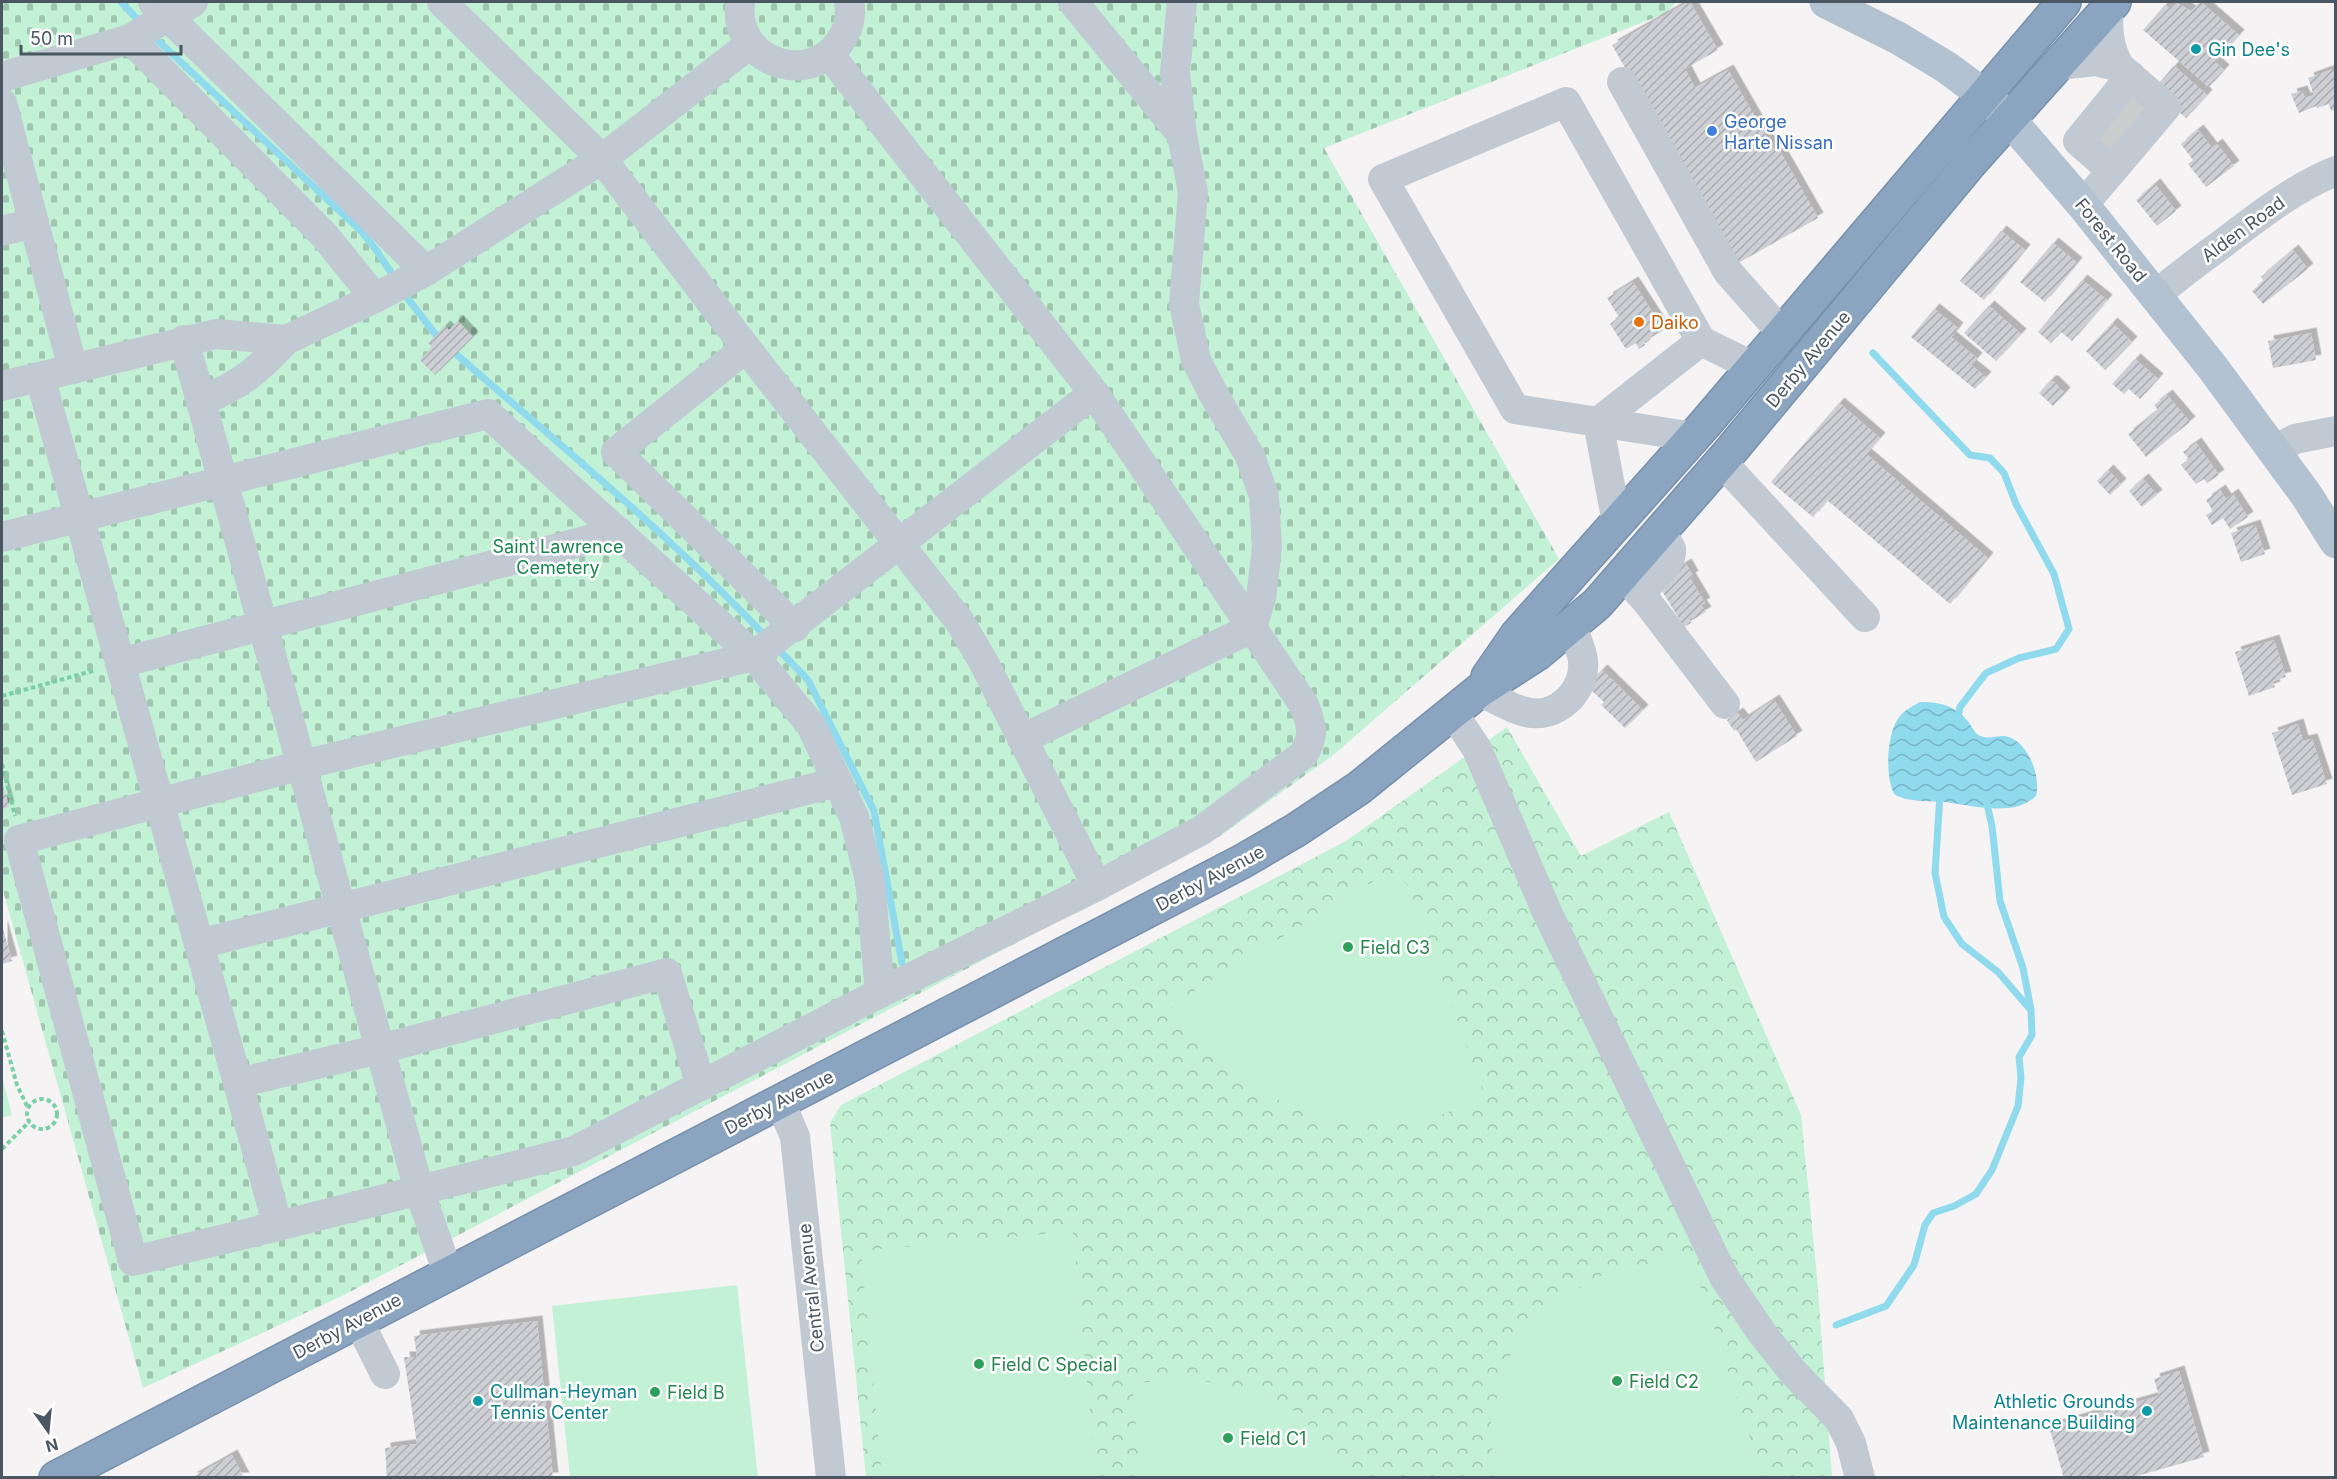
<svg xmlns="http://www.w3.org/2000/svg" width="2337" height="1479" font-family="Inter,sans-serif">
<defs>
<pattern id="cemetery-stones" width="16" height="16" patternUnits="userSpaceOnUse" patternTransform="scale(1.5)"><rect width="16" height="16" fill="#c3f1d5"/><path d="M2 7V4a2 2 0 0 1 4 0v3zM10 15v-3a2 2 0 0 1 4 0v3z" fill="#a0c6b0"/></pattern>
<pattern id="park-crowns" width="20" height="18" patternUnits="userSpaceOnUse" patternTransform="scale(1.5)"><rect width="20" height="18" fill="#c3f1d5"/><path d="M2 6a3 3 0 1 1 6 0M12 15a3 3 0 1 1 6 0" fill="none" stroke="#a0c6b0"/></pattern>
<pattern id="water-waves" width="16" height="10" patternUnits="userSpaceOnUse" patternTransform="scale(1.5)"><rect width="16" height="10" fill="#90daee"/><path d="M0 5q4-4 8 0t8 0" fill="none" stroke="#78b4c4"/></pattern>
<pattern id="building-hatch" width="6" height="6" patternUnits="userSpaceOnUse" patternTransform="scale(1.5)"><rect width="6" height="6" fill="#cdcfd5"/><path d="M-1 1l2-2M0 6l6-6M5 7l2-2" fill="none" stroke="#a8abb0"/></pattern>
<filter id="shadow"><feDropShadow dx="5.5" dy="-5.5" stdDeviation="0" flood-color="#0004"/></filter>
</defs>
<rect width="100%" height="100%" fill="#f5f3f3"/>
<!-- cemetery -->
<polygon fill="url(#cemetery-stones)" points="2,2 1676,2 1666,13 1324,148 1559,559 1332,756 1222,835 344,1295 143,1388 2,887"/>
<!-- park -->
<polygon fill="url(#park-crowns)" points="1507,727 1581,856 1669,812 1801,1115 1817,1277 1832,1477 866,1477 830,1123 841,1105 1346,841"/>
<!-- pitch -->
<g fill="#c3f1d5">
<polygon points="1391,873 1402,877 1410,890 1485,1097 1438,1116 1393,1123 1336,1120 1288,1105 1233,1075 1198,1043 1171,1005 1379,878"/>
<polygon points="2,1077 12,1115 2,1118"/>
<polygon points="1073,1231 1096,1477 882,1477 861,1251"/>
<polygon points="1690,1255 1763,1477 1493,1477 1491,1417 1513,1346 1553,1303 1606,1273"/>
<polygon points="737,1285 758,1477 570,1477 552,1306"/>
<polygon points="1183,1378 1247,1388 1297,1412 1342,1463 1350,1477 1141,1477 1132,1384"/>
</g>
<!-- water -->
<path fill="url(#water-waves)" d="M1920,702c15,0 31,2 43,14 6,5 9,13 14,18 11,8 21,-1 32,3 20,7 32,40 27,59 -22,22 -64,9 -92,6 -14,-1 -39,0 -50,-8 -9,-19 -8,-61 6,-78 5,-6 13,-10 20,-14z"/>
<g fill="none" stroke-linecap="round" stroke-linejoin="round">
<!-- stream -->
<g stroke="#90daee" stroke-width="7">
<polyline points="121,2 140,22"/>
<polyline points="153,36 361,231 377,251 393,276"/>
<polyline points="405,295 436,335"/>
<polyline points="1873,353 1970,455 1990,458 2004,473 2016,504 2054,574 2069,629 2056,649 2019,658 1986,673 1960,707 1957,721"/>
<path d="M456,354c105,92 215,182 311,284"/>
<polyline points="777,648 808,680 874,811 902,963"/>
<polyline points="1940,794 1935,873 1944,917 1962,944 1998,972 2029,1008"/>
<polyline points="1836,1325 1886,1306 1914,1265 1925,1225 1933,1213 1954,1206 1976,1194 1992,1170 2018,1106 2021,1078 2019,1057 2032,1035 2031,1010 2023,968 2000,901 1992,826 1986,800"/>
</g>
</g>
<!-- building -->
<g fill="url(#building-hatch)" filter="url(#shadow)">
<polygon points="1688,2 1690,2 1718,50 1685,69 1695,88 1728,70 1774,150 1778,148 1818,218 1733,266 1721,236 1612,45"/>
<polygon points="2175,2 2191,11 2201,2 2239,35 2215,62 2224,70 2209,87 2143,30 2165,5 2169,8"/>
<polygon points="2174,66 2207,95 2186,118 2153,90"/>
<polygon points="2336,68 2336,109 2331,111 2329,104 2317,108 2316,106 2299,113 2291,94 2302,91 2305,98 2314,95 2308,78"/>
<polygon points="2136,84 2160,104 2112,160 2087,140"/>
<polygon points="2198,130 2212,148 2217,144 2234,166 2206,187 2188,164 2193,160 2181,144"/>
<polygon points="2155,184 2176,211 2157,226 2136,200"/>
<polygon points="2001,231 2025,250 1984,300 1960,281"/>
<polygon points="2053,243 2077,263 2045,302 2020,282"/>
<polygon points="2293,250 2308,269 2263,304 2252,291 2264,281 2261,277"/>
<polygon points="2082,280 2107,300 2072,341 2061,332 2051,343 2038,332"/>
<polygon points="1633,282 1664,330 1643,342 1645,345 1639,349 1636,343 1626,349 1610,324 1619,317 1607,298"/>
<polygon points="1989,306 2021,334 1996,361 1964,333"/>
<polygon points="1934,309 1958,328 1951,337 1977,358 1971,365 1986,377 1975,389 1911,337"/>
<polygon points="458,321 473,337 435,375 420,360 432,347 428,343 445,326 449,330"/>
<polygon points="2112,323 2132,342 2105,370 2086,351"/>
<polygon points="2311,333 2316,360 2273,368 2268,341"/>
<polygon points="2135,359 2158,379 2140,399 2129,389 2124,394 2112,384"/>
<polygon points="2050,381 2053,381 2065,393 2053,406 2039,393"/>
<polygon points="2167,395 2190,422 2146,457 2128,434 2158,410 2154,405"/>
<polygon points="1839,403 1880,438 1866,454 1988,558 1950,604 1827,500 1813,517 1771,482"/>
<polygon points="2196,443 2219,475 2207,483 2204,479 2196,484 2181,465 2189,459 2183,452"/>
<polygon points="2108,470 2121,484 2110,495 2097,481"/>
<polygon points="2143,479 2157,495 2142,507 2129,491"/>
<polygon points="2220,490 2226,499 2233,494 2248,517 2230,529 2223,518 2212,525 2206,515 2213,511 2206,500"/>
<polygon points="2255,525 2265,554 2241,562 2231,533"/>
<polygon points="1686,564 1693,576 1690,578 1705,603 1701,605 1706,612 1694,619 1693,617 1689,619 1691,623 1684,627 1659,586 1672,582 1668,575"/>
<polygon points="2274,640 2286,677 2273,681 2275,687 2249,696 2235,652"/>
<polygon points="1602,670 1643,710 1625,728 1601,705 1604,702 1592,691 1590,682"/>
<polygon points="1774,700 1797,736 1756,762 1736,729 1734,731 1727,720 1738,713 1743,720"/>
<polygon points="2298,724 2303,741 2312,739 2327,784 2292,795 2272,733"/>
<polygon points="2,782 9,807 2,809"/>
<polygon points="2,925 12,961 2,964"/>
<polygon points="537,1321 553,1478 387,1478 385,1448 417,1444 404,1357 417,1357 414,1336"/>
<polygon points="2179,1371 2204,1457 2130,1478 2064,1478 2049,1427 2159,1396 2154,1379"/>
<polygon points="232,1455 244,1478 191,1478"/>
</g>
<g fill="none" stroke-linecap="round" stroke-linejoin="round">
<!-- minor-tunnel -->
<g stroke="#caccce" stroke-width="30" stroke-dasharray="30 15" stroke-linecap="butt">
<polyline points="2118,105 2143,125"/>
<polyline points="2100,126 2125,146"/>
</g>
<!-- highway casing -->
<g stroke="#7690ad" stroke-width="36">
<g id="highway">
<polyline points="1488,677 1517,635 1705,424 2064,2"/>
<polyline points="56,1478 1243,861 1296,830 1359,788 1479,691 1538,653 1597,604 1729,453 1971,162 2114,2"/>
</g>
</g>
<!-- path -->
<g stroke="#7ad0a6" stroke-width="4" stroke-dasharray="4.5 3" stroke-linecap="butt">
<polyline points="2,696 96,670"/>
<polyline points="2,764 15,816"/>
<polyline points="2,1031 17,1085 28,1108"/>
<circle cx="42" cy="1114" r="15"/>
<polyline points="2,1149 29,1122"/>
</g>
<!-- minor -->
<g stroke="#c1cad2" stroke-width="30">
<polyline points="153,2 426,271"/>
<polyline points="442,2 602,159 746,348 960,622 984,663 1097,886"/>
<path d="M740,2c-8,63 77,89 105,31 5,-10 6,-21 4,-31"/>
<polyline points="1073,2 1182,135"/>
<polyline points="130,39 324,235 375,298"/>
<path d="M829,54l265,339 210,312c8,21 11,30 -1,50l-101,75 -105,56 -217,107 -306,158 -296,75 -145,35 -114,-421 283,-75 452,-109 340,-263"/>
<polyline points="2059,65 2095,61 2120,67"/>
<polyline points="2,77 130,39 193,2"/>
<polyline points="1622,82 1728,272 1782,333"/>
<polyline points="2,103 73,369"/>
<polyline points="2112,171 2078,141 2131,76"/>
<path d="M2083,205l83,-98 -46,-40c-12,-19 -12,-36 -12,-58"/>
<polyline points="2,231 34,223"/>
<path d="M2156,295c20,-17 41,-33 62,-48 38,-29 74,-58 118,-76"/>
<polyline points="184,340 419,1190 448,1273"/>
<polyline points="746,348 616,452 795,627"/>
<polyline points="40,377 278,1226"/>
<polyline points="2,386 216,334 286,340 375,298 426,271 602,159 750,44"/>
<path d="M201,401c39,-15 57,-31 85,-61"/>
<polyline points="1694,437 1515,409 1383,179 1566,102 1701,341 1754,367"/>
<polyline points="2274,450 2295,439 2336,431"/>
<polyline points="1722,462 1865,617"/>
<polyline points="1617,523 1598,422 1701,341"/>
<polyline points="2,537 488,414 754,656 811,725 854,817 870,880 880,993"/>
<polyline points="1623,574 1648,603 1725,704"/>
<path d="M1639,593c9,-9 35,-30 32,-44 -2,-5 -8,-12 -12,-16"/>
<polyline points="120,663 619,532"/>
<path d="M1479,691c14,6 31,18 47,21 30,8 60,-21 57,-51 -1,-11 -8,-25 -12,-36"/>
<polyline points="1453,713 1477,749 1547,912 1724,1277 1762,1333 1793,1372 1839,1419 1851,1443 1860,1478"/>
<polyline points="1022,739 1252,628 1261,598 1267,547 1264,496 1250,456 1214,395 1196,360 1184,304 1193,192 1182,135 1175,72 1182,2"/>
<polyline points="199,944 838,782"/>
<polyline points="238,1083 380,1049 667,973 701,1086"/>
<polyline points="780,1101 795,1137 831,1478"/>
<polyline points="358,1320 385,1374"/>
</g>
<!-- major -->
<polyline stroke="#b3c2d1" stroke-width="33" points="1826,2 1898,38 1946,67 1984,95 2010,120 2083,205 2213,368 2307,496 2336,542"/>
<!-- highway -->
<use href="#highway" stroke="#8ba5c1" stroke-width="33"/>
</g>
<!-- markers -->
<g fill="#0f9aa8" stroke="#fff" stroke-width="2">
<circle cx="2196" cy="49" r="6"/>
<circle cx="478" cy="1401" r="6"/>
<circle cx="2147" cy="1411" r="6"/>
</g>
<circle fill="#3f7fe0" stroke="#fff" stroke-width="2" cx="1712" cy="131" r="6"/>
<circle fill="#e8710a" stroke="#fff" stroke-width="2" cx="1639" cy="322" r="6"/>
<g fill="#2e9e5b" stroke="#fff" stroke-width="2">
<circle cx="1348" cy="947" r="6"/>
<circle cx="979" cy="1364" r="6"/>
<circle cx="1617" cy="1381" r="6"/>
<circle cx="655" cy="1392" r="6"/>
<circle cx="1228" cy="1438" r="6"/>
</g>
<g text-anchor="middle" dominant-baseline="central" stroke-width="5" stroke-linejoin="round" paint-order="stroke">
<!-- culture labels -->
<g font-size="18" fill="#0d838f" stroke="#fff" text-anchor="start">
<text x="2208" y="49">Gin Dee's</text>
<text x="490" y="1391">Cullman-Heyman<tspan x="490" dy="21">Tennis Center</tspan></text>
<text x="2135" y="1401" text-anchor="end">Athletic Grounds<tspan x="2135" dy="21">Maintenance Building</tspan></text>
</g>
<!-- shop labels -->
<g font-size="18" fill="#366cbe" stroke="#fff" text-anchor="start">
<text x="1724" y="121">George<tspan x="1724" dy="21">Harte Nissan</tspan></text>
</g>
<!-- street labels -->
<g font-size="18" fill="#4a5661" stroke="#fff">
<text transform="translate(2243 229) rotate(-36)">Alden Road</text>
<text transform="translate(2111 240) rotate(51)">Forest Road</text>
<text transform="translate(1808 359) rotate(-50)">Derby Avenue</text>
<text transform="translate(1210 878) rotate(-28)">Derby Avenue</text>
<text transform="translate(779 1102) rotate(-27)">Derby Avenue</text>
<text transform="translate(811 1288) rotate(-96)">Central Avenue</text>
<text transform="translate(347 1326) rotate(-28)">Derby Avenue</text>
</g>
<!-- food labels -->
<g font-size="18" fill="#c56008" stroke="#fff" text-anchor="start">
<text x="1651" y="322">Daiko</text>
</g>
<!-- park labels -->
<g font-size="18" fill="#17864f" stroke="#fff">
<text x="558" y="546">Saint Lawrence<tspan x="558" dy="21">Cemetery</tspan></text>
</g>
<!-- leisure labels -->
<g font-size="18" fill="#27864d" stroke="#fff" text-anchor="start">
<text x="1360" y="947">Field C3</text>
<text x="991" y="1364">Field C Special</text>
<text x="1629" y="1381">Field C2</text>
<text x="667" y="1392">Field B</text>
<text x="1240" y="1438">Field C1</text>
</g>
</g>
<!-- border -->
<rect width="2337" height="1479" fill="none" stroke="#4a5661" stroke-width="6"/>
<!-- north arrow -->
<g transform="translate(48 1431) rotate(165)" stroke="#ffffff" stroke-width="4.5" paint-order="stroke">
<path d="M0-4.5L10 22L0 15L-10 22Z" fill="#4a5661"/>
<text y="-9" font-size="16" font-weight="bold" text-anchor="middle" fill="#4a5661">N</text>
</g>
<!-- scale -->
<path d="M21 45v9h160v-9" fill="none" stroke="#4a5661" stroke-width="3"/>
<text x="30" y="45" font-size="18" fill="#4a5661" stroke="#ffffff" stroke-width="4.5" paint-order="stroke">50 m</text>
</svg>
